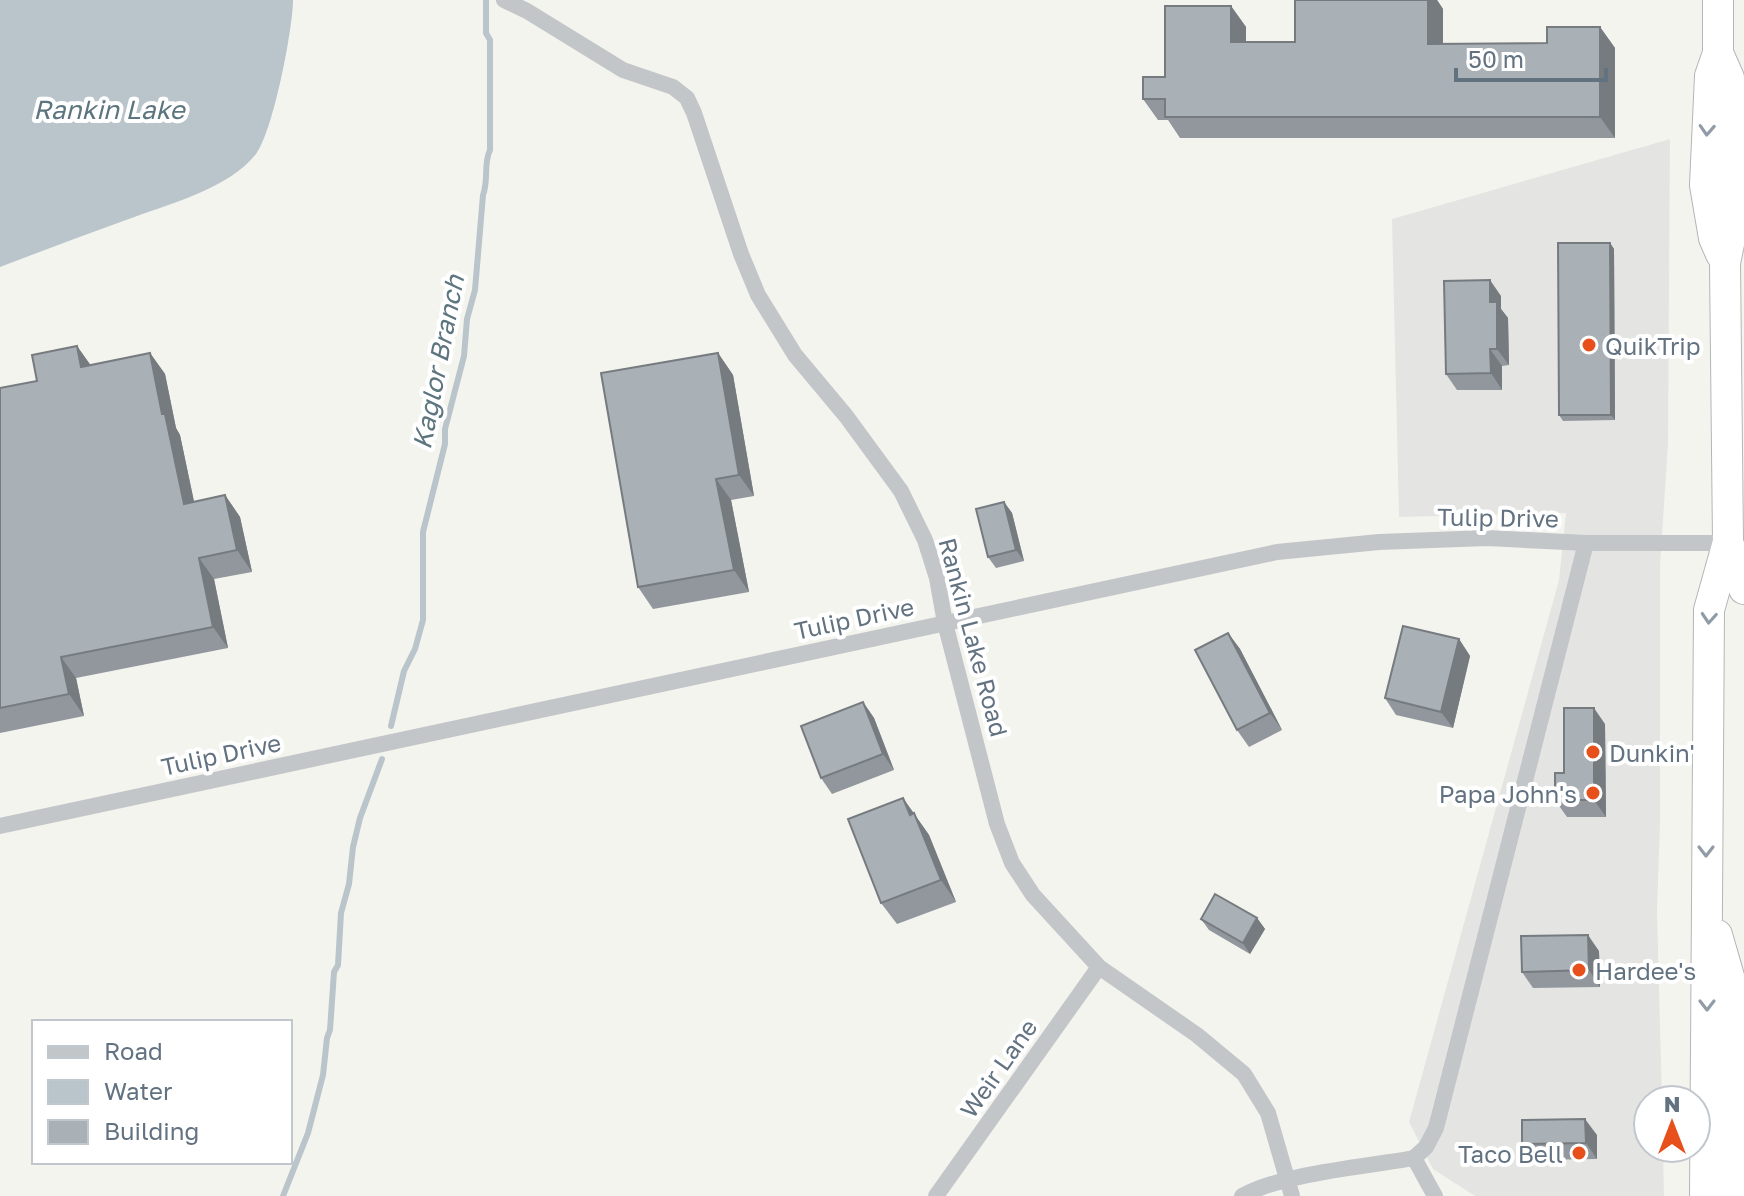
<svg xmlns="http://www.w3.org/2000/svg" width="1744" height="1196" font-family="'Golos Text',sans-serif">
<rect width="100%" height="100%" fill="#f4f4ef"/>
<!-- built -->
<polygon fill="#e4e5e3" points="1670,139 1668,444 1660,566 1660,825 1657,910 1662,1100 1648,1100 1648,1148 1663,1148 1664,1196 1475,1196 1433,1169 1409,1122 1559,580 1566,513 1399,517 1392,219"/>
<!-- water -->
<path fill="#b9c5ca" d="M0,0h293c0,29 -20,132 -37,154 -27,35 -90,51 -130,66 -42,15 -84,31 -126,47z"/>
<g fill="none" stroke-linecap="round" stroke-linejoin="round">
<!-- stream -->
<g stroke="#b9c5ca" stroke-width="6">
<path d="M391,726l13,-55 11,-22 8,-29v-88l22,-88v-15l19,-73 3,-37 8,-29 8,-95c6,-15 0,-31 7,-45v-110l-4,-7v-33"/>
<polyline points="283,1196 308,1133 323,1075 327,1038 330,1030 334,972 338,965 341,913 349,884 353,847 360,818 382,759"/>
</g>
<!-- highway casing -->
<g stroke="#b3b6b9" stroke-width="32">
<g id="highway">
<polyline points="1718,0 1718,53 1710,76 1705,185 1714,238 1721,254"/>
<polyline points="1728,542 1744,589"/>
<polyline points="1717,935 1730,980 1733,1196"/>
<polyline points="1705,1196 1709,610 1728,542 1725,263 1730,239 1733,173 1729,78 1718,53"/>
</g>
</g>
<!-- street -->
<g stroke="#c3c6c9" stroke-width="16">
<polyline points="504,0 527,11 623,70 673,87 687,98 694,113 741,254 758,295 795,355 846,416 901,491 925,540 937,578 945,623 997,824 1012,863 1033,895 1099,967 1197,1035 1244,1074 1268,1113 1292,1196"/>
<polyline points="0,826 1277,552 1379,542 1487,538 1586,543 1733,543"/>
<polyline points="1414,1158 1435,1196"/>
<polyline points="936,1196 1099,967"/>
<path d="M1242,1196c43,-23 122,-29 172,-38l12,-11 10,-19 150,-585"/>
</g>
<!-- highway -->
<use href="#highway" stroke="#fff" stroke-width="30"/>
</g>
<!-- wall -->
<g fill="#91979d">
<polygon points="1295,0 1437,0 1443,9 1443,44 1547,43 1600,27 1615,48 1615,138 1180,138 1168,120 1158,120 1143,99 1231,6 1246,27 1246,42 1295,42"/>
<polygon points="1610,243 1614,249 1615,420 1563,421 1559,415"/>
<polygon points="1501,296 1501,309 1508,318 1509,365 1502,366 1502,390 1457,390 1446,374"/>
<polygon points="77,346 90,365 150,353 165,374 176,428 180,435 194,502 225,495 240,517 252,572 214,579 228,648 76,678 84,716 0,733 0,388 37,381"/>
<polygon points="718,353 733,375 754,496 731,500 749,592 653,609 638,587"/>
<polygon points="1004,502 1012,513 1024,561 996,568 988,557"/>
<polygon points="1228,633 1240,649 1282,730 1249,747 1237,730"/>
<polygon points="1459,639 1470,656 1453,728 1396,715 1385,698"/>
<polygon points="863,702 874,718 894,770 832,794 821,778"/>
<polygon points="1605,724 1606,817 1567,817 1555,800 1564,773"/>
<polygon points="903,798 929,835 956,902 897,924 881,903"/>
<polygon points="1257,918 1265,929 1250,954 1209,930 1201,919"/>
<polygon points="1599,951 1600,987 1533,988 1522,972"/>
<polygon points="1597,1135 1597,1159 1534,1160 1522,1144"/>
</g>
<!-- shaded-wall -->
<g fill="#767b7f">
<polygon points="1428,0 1437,0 1443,9 1443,65 1428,44"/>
<polygon points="1231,6 1246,27 1246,63 1231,42"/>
<polygon points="1600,27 1615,48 1615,138 1600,117"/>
<polygon points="1610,243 1614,249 1615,420 1611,415"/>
<polygon points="1490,280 1501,296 1501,309 1508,318 1509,365 1497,349 1490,302"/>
<polygon points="77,346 92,367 81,367"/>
<polygon points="1490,349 1502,366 1502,390 1491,373"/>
<polygon points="150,353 165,374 176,428 180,435 199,525 184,504 162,414"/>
<polygon points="718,353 733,375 754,496 739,475"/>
<polygon points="716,479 731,500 749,592 734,570"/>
<polygon points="225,495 240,517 252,572 237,550"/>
<polygon points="1004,502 1012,513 1024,561 1016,550"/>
<polygon points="199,558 214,579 228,648 213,627"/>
<polygon points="1228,633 1240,649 1282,730 1270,713"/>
<polygon points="1459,639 1470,656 1453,728 1441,712"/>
<polygon points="61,657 76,678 84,716 69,694"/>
<polygon points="863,702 874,718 894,770 883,754"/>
<polygon points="1594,708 1605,724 1606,817 1594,800"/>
<polygon points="903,798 929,835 956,902 941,880"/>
<polygon points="1257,918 1265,929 1250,954 1243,943"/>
<polygon points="1588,935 1599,951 1600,987 1589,970"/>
<polygon points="1585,1119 1597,1135 1597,1159 1586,1143"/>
</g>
<!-- building -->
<g fill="#a9b0b6" stroke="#767b7f" stroke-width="2">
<polygon points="1295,0 1428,0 1428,44 1547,43 1547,27 1600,27 1600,117 1165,117 1165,99 1143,99 1143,77 1165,77 1165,6 1231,6 1231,42 1295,42"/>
<polygon points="1558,243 1610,243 1611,415 1559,415"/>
<polygon points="1490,280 1490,302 1497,302 1497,349 1490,349 1491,373 1446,374 1444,281"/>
<polygon points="77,346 81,367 150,353 162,414 165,414 184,504 225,495 237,550 199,558 213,627 61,657 69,694 0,708 0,388 37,381 32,355"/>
<polygon points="718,353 739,475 716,479 734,570 638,587 601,373"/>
<polygon points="1004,502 1016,550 988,557 976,509"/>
<polygon points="1403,626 1459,639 1441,712 1385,698"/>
<polygon points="1228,633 1270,713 1237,730 1195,650"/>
<polygon points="863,702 883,754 821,778 801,726"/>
<polygon points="1564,708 1594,708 1594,800 1555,800 1555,773 1564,773"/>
<polygon points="903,798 910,815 914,813 941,880 881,903 848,819"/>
<polygon points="1215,894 1257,918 1243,943 1201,919"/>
<polygon points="1588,935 1589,970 1522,972 1521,936"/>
<polygon points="1585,1119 1586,1143 1522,1144 1522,1120"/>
</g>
<!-- one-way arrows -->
<defs><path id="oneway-chevron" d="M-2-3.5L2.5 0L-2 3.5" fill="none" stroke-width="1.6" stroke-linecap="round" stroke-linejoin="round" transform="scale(2)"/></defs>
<g stroke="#919ca7">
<use href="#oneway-chevron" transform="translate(1707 130) rotate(93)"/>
<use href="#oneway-chevron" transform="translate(1709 618) rotate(94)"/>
<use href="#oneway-chevron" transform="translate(1706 851) rotate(90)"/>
<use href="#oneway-chevron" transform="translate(1707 1005) rotate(90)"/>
</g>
<!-- markers -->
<g fill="#e74f1b" stroke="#fff" stroke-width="3">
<circle cx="1589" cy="345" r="8"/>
<circle cx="1593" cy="752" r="8"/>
<circle cx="1593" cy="793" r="8"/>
<circle cx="1579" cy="970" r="8"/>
<circle cx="1579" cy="1153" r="8"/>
</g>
<g text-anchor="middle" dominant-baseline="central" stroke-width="8" stroke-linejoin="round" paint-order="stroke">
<!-- poi labels -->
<g font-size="24" fill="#627281" stroke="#fff" text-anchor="start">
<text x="1605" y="345">QuikTrip</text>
<text x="1609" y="752">Dunkin'</text>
<text x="1577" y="793" text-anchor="end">Papa John's</text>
<text x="1595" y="970">Hardee's</text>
<text x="1563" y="1153" text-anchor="end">Taco Bell</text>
</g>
<!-- street labels -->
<g font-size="24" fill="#627281" stroke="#fff">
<text transform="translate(1498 517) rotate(1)">Tulip Drive</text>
<text transform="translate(854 618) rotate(-12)">Tulip Drive</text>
<text transform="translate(974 637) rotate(75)">Rankin Lake Road</text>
<text transform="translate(221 754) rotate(-12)">Tulip Drive</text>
<text transform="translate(998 1068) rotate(-55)">Weir Lane</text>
</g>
<!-- water labels -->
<g font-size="26" font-style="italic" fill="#5d757f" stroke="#fff">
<text x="109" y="109">Rankin Lake</text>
<text transform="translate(438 362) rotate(-79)">Kaglor Branch</text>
</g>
</g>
<!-- legend -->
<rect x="32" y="1020" width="260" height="144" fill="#ffffff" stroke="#c0c7cd" stroke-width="2"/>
<rect x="48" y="1046" width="40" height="12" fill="#c3c6c9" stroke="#c0c7cd" stroke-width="2"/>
<text x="104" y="1060" font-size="24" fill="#627281">Road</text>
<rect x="48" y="1080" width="40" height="24" fill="#b9c5ca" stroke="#c0c7cd" stroke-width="2"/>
<text x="104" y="1100" font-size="24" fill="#627281">Water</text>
<rect x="48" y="1120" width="40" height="24" fill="#a9b0b6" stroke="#c0c7cd" stroke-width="2"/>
<text x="104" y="1140" font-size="24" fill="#627281">Building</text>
<!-- north arrow -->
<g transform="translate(1672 1124)"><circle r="38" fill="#ffffff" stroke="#c0c7cd" stroke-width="2"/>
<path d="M0-6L14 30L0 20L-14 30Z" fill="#e74f1b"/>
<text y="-12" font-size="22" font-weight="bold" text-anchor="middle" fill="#627281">N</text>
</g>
<!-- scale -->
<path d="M1456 68v12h150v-12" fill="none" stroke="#627281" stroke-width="4"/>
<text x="1468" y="68" font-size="24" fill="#627281" stroke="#ffffff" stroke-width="6" paint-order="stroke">50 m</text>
</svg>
